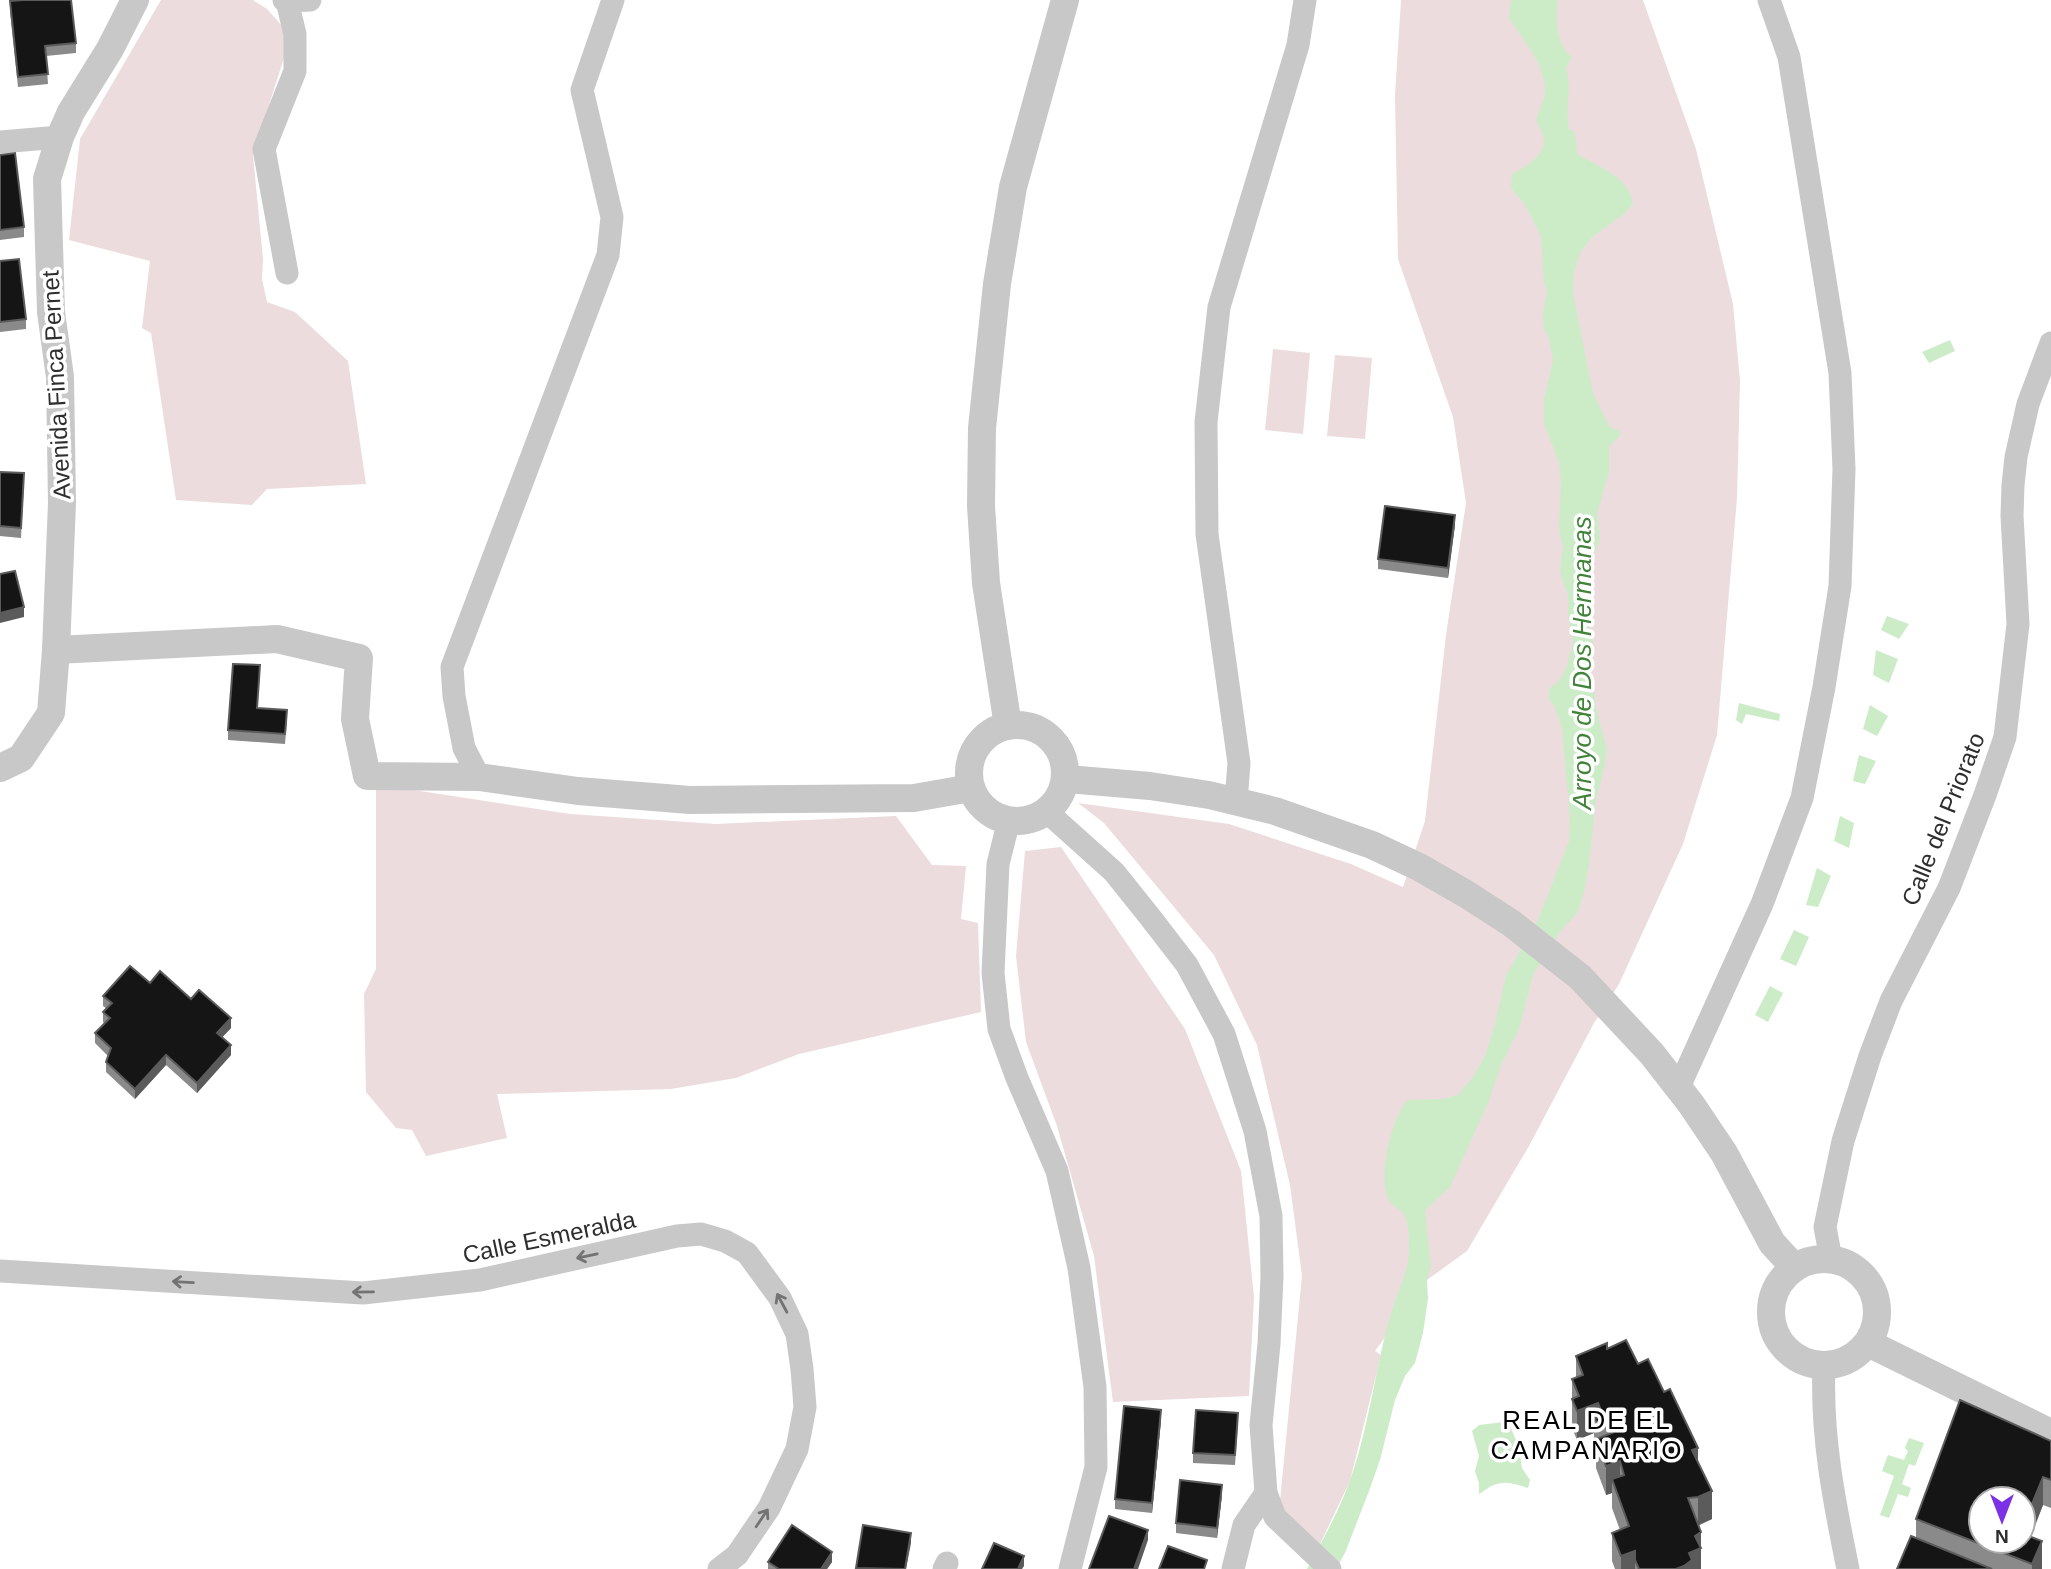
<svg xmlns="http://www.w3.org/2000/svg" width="2051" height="1569" font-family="Helvetica,sans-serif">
<rect width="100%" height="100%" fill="#fff"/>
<!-- green -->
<g fill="#ecdcdd">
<polygon points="161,0 253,0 267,9 291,36 253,155 263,259 262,279 267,302 295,312 348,361 366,484 267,489 252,505 176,500 151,333 142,328 150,261 69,240 80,139"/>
<polygon points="1401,0 1643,0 1696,149 1733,304 1740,381 1737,498 1717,735 1683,844 1619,984 1594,1023 1529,1146 1467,1251 1427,1280 1375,1351 1381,1355 1350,1481 1320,1544 1279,1511 1302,1276 1290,1185 1257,1045 1214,955 1104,823 1078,803 1229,824 1351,864 1403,887 1425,821 1446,635 1466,503 1453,417 1398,259 1395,95"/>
<polygon points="1273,349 1310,353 1303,434 1265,430"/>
<polygon points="1335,355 1372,358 1365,439 1327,436"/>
<polygon points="376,789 413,790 570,814 716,824 896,816 932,865 966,866 961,919 978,923 981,1012 799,1054 736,1078 671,1089 497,1094 507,1138 426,1156 412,1130 396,1128 366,1092 364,994 376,969"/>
<polygon points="1061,847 1185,1029 1241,1171 1254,1297 1249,1396 1113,1402 1094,1256 1057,1126 1026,1042 1016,956 1025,851"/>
</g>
<!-- water -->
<g fill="#ccecc8">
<path d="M1511,0h47c-3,17 -1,47 14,57l-6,11c6,20 -1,40 3,61l6,4 2,21c21,13 52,22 56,50l-9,10 -32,23 -12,16 -6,20 -1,20 20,100 17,35 7,1 4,5 -12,13v25l-12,42 3,25 -13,31 4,35 -2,25 4,9 -2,32 6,42 10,36 -3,20 -8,31 -7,65 -5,27 -6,20 -19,21 -26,42 -14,54 -18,36 -13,38 -38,84 -25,24 6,54 -4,15 1,19 -5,34 -8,30 -10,13 -10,24 -15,60 -11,31 -24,62 -9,16h-29c15,-28 31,-56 42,-86 20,-54 26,-115 42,-170 6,-21 19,-44 18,-66 0,-12 0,-27 -8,-36 -4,-4 -9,-5 -12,-10 -12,-25 2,-80 18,-101l37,-1 14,-4 15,-18 12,-21 11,-35 10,-46 32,-55 31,-79 1,-24 -8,-87 -6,-21 -7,-10v-10l10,-8 8,-15 6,-23 -5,-27v-21l-6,-15 -2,-12 3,-19 -4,-21 2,-45 -2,-21 -15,-38v-24l9,-40 -4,-21 -5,-10 -1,-16 4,-21 -3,-9 -3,-47 -17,-33 -8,-8 -5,-8 1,-13c14,-8 36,-19 31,-38 -1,-6 -5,-11 -7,-16 3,-11 10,-21 9,-32 -2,-27 -22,-48 -36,-70z"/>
<polygon points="1950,340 1955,351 1929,363 1922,352"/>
<polygon points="1887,616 1909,624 1899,639 1881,630"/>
<polygon points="1876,650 1898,659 1889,683 1873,675"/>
<polygon points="1739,703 1780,714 1779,721 1746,714 1742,724 1736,720"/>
<polygon points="1870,705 1888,716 1877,736 1863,729"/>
<polygon points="1859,755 1876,761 1865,784 1853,781"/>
<polygon points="1840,816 1854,823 1849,848 1834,841"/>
<polygon points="1817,868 1831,876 1818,907 1806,905"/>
<polygon points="1794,930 1809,937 1796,966 1780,959"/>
<polygon points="1770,986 1783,993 1768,1022 1755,1015"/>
<path d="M1504,1422l5,2 10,23 3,21 8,12 -2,8c-12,-4 -22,-8 -34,-3 -6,2 -9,6 -15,9v-11l-4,-12 4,-15 -7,-25 7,-6z"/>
<polygon points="1909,1438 1924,1443 1915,1466 1909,1464 1902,1484 1911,1488 1908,1497 1898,1494 1889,1518 1880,1515 1894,1476 1882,1471 1888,1455 1904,1460 1908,1451 1905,1448"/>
</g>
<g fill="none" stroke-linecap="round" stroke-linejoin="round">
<!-- minor -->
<g stroke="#c8c8c8" stroke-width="23">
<polyline points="284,0 287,1 295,34 295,71 264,149 287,273"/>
<polyline points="287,1 310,0"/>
<polyline points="0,142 60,137"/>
<polyline points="479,777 464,748 454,696 452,667 608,255 612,217 582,90 613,0"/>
<polyline points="1236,801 1239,763 1207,534 1206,422 1219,307 1298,45 1305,0"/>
<polyline points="1046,811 1114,872 1150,917 1187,965 1224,1034 1255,1131 1271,1216 1272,1276 1269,1344 1261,1425 1266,1493 1275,1517 1330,1569"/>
<polyline points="1009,820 998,864 993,973 999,1029 1017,1078 1057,1171 1079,1268 1095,1387 1096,1467 1070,1569"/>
<polyline points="1679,1087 1762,904 1802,798 1824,687 1840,586 1844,469 1840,373 1789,57 1769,0"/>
<polyline points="1831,1259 1825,1227 1843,1141 1870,1056 1891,1001 1949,888 1985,795 2005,737 2018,624 2012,516 2013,485 2016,457 2028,404 2051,343"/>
<polyline points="0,1271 363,1293 480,1280 677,1236 701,1234 725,1241 747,1253 780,1298 797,1334 802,1369 805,1407 797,1449 769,1508 737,1555 719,1569"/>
<path d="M1824,1366c-3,69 10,135 24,203"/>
<polyline points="944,1569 947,1563"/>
<polyline points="1233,1569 1244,1525 1266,1493"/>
</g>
<!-- tertiary -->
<g stroke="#c8c8c8" stroke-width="28">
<polyline points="56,650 277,639 359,658 355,719 367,776 479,777 578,791 690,800 914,798 971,788"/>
<circle cx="1017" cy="773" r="48"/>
<polyline points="1008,726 986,583 981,506 982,428 997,284 1013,187 1065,0"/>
<polyline points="0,768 21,758 51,713 56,650 62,503 60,377 51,312 47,179 60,137 71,112 110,49 135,0"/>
<polyline points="1067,779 1150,786 1209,795 1275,811 1372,845 1419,867 1466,894 1511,923 1580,977 1652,1054 1691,1104 1724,1153 1772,1243 1795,1268"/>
<circle cx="1824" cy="1312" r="53"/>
<polyline points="1868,1343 2051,1433"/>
</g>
</g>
<!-- wall -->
<g fill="#8a8a8a">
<polygon points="10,1 76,43 76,53 46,56 48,84 18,87 10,11"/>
<polygon points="0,155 24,227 24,237 0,240"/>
<polygon points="0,261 26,319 26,329 0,332"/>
<polygon points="0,472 24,483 21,538 0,536"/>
<polygon points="1455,525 1448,578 1378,569 1378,559"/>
<polygon points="260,675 257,708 287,720 285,744 228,740 228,730"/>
<polygon points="150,983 191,999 231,1028 222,1037 231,1055 197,1093 166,1065 135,1099 106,1072 106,1062 108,1056 95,1043 95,1033 104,1023 103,1022 103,1012 107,1009 103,1006 103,996"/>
<polygon points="1607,1349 1638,1364 1698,1462 1712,1519 1698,1526 1701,1569 1615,1569 1612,1561 1612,1533 1620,1530 1612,1508 1612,1493 1606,1495 1596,1468 1596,1449 1594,1447 1594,1433 1577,1440 1572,1428 1572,1379 1576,1378 1576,1356"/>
<polygon points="1161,1420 1152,1513 1115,1509 1115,1499"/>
<polygon points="1238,1423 1235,1465 1193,1463 1193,1453"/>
<polygon points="2051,1441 2051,1508 2043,1505 2031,1537 2042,1569 1897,1569 1916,1538 1916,1519"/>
<polygon points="1222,1495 1217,1538 1176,1533 1176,1523"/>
<polygon points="768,1562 832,1562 827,1569 768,1569"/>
</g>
<!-- shaded-wall -->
<g fill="#5b5b5b">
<polygon points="1455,515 1455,525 1448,578 1448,568"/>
<polygon points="24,607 24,617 0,623 0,613"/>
<polygon points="231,1018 231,1028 217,1043 217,1033"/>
<polygon points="231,1045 231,1055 197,1093 197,1083"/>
<polygon points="166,1055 166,1065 135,1099 135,1089"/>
<polygon points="1598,1403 1598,1421 1594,1419 1594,1433 1577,1440 1577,1411"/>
<polygon points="1161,1410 1161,1420 1152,1513 1152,1503"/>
<polygon points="1698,1448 1698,1476 1692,1450"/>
<polygon points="1620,1461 1620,1490 1612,1479 1612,1493 1606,1495 1606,1466"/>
<polygon points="2043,1477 2043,1505 2020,1561 2020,1541 2023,1541 2023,1526"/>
<polygon points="1222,1485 1222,1495 1217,1538 1217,1528"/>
<polygon points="1712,1491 1712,1519 1698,1525 1698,1497"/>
<polygon points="1148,1530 1148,1540 1138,1569 1134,1569"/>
<polygon points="1701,1532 1701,1569 1676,1569 1689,1553 1695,1536"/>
<polygon points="911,1533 911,1543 906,1569 905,1569"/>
<polygon points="2042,1541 2042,1569 2032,1569 2032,1564"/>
<polygon points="1635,1551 1635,1569 1621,1569 1621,1556"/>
<polygon points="832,1552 832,1562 827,1569 821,1569"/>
<polygon points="1024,1556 1024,1566 1022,1569 1018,1569"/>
</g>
<!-- building -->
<g fill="#151515" stroke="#5b5b5b" stroke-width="2">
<polygon points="23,0 71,0 76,43 45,46 48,74 18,77 10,1"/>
<polygon points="15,153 24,227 0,230 0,155"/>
<polygon points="19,259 26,319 0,322 0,261"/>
<polygon points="0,472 24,473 21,528 0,526"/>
<polygon points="1385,506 1455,515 1448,568 1378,559"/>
<polygon points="15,571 24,607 0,613 0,574"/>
<polygon points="233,664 260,665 257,708 287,710 285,734 228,730"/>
<polygon points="130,966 150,983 160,971 191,999 199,990 231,1018 217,1033 231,1045 197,1083 166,1055 135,1089 106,1062 111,1048 95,1033 110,1018 103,1012 112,1003 103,996"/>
<polygon points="1626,1340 1638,1364 1648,1359 1664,1392 1670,1389 1698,1448 1692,1450 1712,1491 1698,1497 1688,1498 1701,1532 1695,1536 1701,1548 1689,1553 1692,1560 1684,1566 1676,1569 1639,1569 1635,1560 1635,1551 1621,1556 1612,1533 1629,1526 1612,1479 1624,1475 1620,1461 1606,1466 1596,1439 1612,1433 1594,1419 1603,1415 1598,1403 1577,1411 1572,1399 1579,1396 1572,1379 1583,1375 1576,1356 1607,1343 1607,1349"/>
<polygon points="1960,1400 2051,1441 2051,1480 2043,1477 2023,1526 2023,1499 1981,1499 1981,1541 2023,1541 2023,1534 2042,1541 2032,1564 1916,1519"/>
<polygon points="1124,1406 1161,1410 1152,1503 1115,1499"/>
<polygon points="1196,1410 1238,1413 1235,1455 1193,1453"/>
<polygon points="1180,1480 1222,1485 1217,1528 1176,1523"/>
<polygon points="1109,1516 1148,1530 1134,1569 1089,1569"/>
<polygon points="792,1525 832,1552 821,1569 779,1569 768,1562"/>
<polygon points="863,1525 911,1533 905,1569 856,1568"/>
<polygon points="1911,1536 1992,1569 1897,1569"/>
<polygon points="994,1543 1024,1556 1018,1569 982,1569"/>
<polygon points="1168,1546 1207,1560 1204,1569 1159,1569"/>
</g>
<!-- one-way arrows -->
<defs><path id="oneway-shaft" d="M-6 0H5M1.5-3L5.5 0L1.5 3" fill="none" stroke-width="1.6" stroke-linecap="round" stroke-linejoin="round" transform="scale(1.75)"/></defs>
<g stroke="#737373">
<use href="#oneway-shaft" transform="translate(587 1256) rotate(168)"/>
<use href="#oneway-shaft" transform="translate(183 1282) rotate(-177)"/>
<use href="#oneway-shaft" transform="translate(363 1292) rotate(179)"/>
<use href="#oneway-shaft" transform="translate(782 1303) rotate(-118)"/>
<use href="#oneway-shaft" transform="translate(762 1518) rotate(-56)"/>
</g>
<g text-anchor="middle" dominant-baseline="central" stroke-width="7" stroke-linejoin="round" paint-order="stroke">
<!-- street labels -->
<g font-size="24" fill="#2e2e2e" stroke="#fff">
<text transform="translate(56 385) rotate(-93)">Avenida Finca Pernet</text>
<text transform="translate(1943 819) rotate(-68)">Calle del Priorato</text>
<text transform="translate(549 1237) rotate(-12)">Calle Esmeralda</text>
</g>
<!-- water labels -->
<g font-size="26" font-style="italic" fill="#418339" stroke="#fff">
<text transform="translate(1582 663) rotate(-90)">Arroyo de Dos Hermanas</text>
</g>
<!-- neighbourhood labels -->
<g font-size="26" letter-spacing="2" fill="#000" stroke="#fff">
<text x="1587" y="1420">REAL DE EL<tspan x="1587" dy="30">CAMPANARIO</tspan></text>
</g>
</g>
<!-- north arrow -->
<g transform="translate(2002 1520) rotate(180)"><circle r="33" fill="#ffffff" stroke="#ababab" stroke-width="2"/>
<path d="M0-5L12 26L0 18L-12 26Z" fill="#7d31e5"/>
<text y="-10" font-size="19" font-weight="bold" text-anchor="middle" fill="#2e2e2e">N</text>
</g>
</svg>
